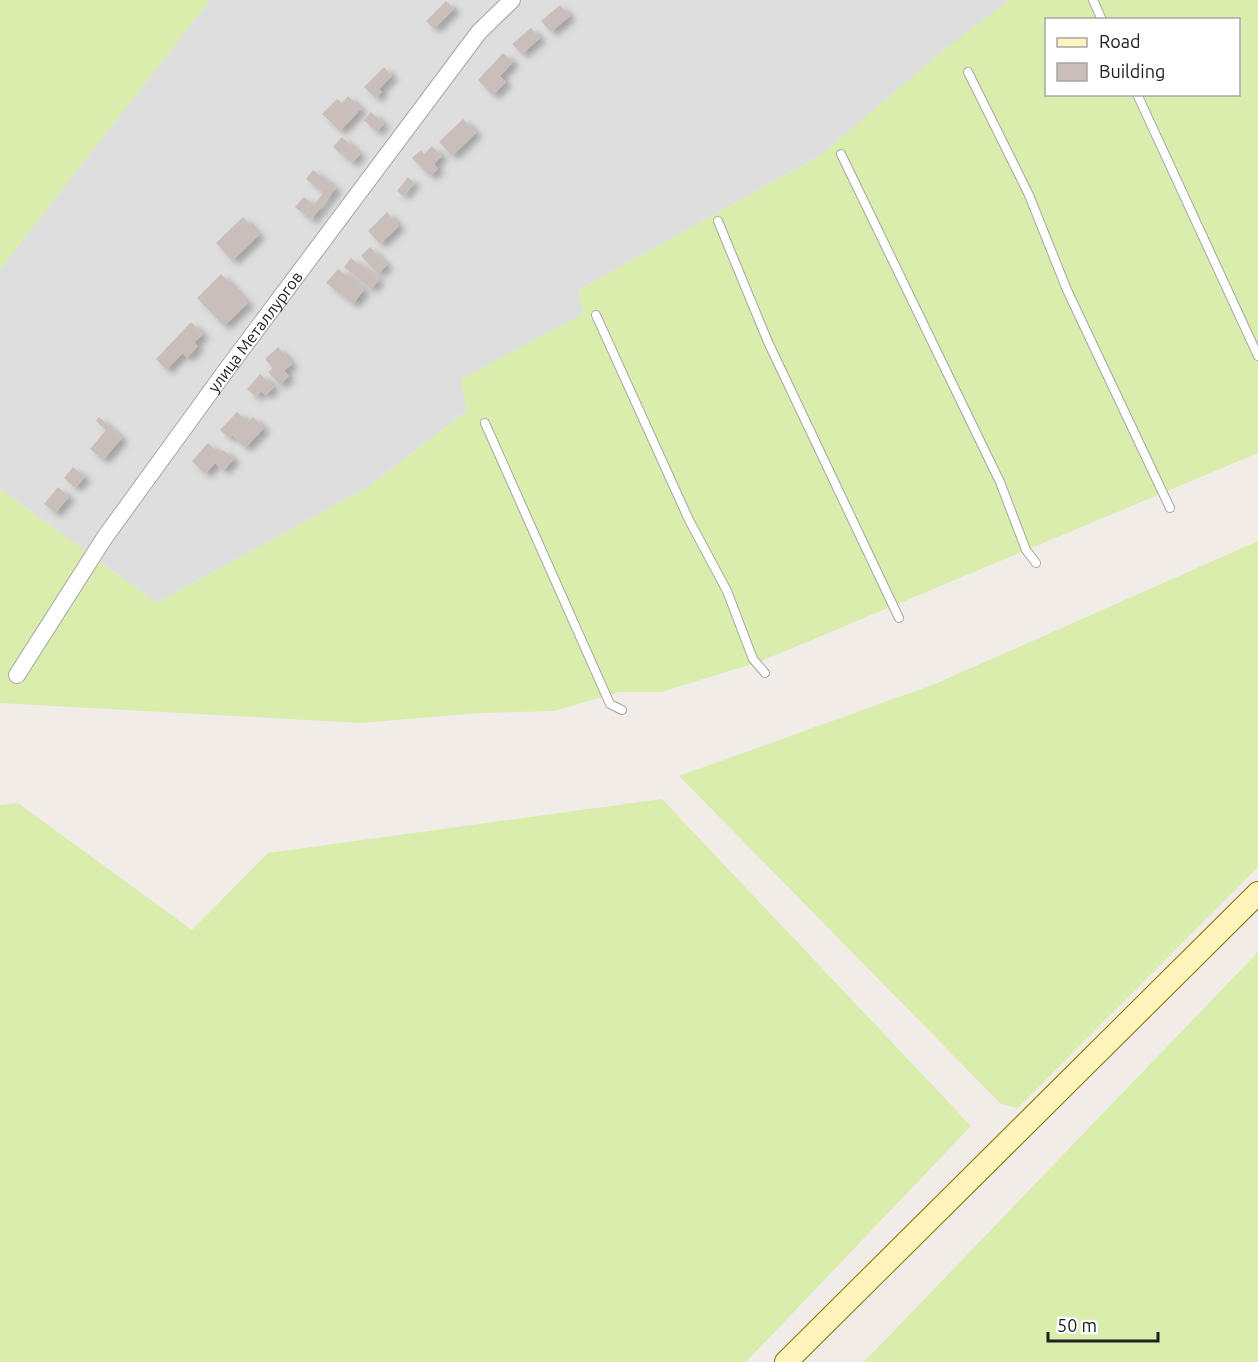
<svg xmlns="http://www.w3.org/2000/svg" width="1258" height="1362" font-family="Ubuntu,sans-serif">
<defs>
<filter id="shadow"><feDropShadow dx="6" dy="4" stdDeviation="3" flood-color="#0004"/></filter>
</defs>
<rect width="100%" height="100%" fill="#f2ece8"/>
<!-- residential -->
<polygon fill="#dfdede" points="210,0 1012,0 821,155 579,290 584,314 462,379 467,411 368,487 157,603 0,489 0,269"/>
<!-- grass -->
<g fill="#d9edac" fill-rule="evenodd">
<polygon points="0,0 210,0 0,269"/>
<path d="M1009,0h249v453l-499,209 -98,30h-42l-65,19 -75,2 -119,10 -360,-20v-214l157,114 211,-116 99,-76 -6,-32 122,-65 -4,-24 242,-135 123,-105zM1046,20h192v74h-192z"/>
<polygon points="1258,541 1258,867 1018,1108 1001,1104 679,776 935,684"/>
<polygon points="662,799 971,1126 746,1362 0,1362 0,805 18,803 192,930 268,853"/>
<polygon points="1258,952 1258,1362 864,1362"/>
</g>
<!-- building -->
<g fill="#cabeba" filter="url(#shadow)">
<polygon points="446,1 454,9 434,29 426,21"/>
<polygon points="560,5 570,16 551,32 541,21"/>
<polygon points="531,28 540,38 522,54 512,44"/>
<polygon points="503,53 513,62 500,76 506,82 493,95 478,80"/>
<polygon points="384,67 392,76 379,89 382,92 376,98 364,87"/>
<polygon points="348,96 361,109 340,131 322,114 337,99 342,103"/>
<polygon points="371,112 384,124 376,132 364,120"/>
<polygon points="463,119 476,133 452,156 439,142"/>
<polygon points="342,137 360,154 352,163 333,147"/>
<polygon points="432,146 442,156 434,164 438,169 430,176 412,158 421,150 424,154"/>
<polygon points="313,170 336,188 311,220 295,207 304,197 314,205 323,193 306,179"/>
<polygon points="408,177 414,183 403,196 397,191"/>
<polygon points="387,212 399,226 380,244 368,231"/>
<polygon points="243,217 259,235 232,261 216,243"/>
<polygon points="370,247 387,265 378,274 361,256"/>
<polygon points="351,258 379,280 371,289 344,267"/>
<polygon points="338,269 364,290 353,304 326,283"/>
<polygon points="221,274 248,303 224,326 197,298"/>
<polygon points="191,322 203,334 194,343 198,346 187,358 183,353 166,370 156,359"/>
<polygon points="278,347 292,364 284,371 289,376 280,385 268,372 273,368 265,359"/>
<polygon points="260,374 274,387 266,395 261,391 256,397 247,389"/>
<polygon points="237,412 248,422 253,417 264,428 245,448 232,435 229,438 220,430"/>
<polygon points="99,417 122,438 103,460 90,449 106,430 96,421"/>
<polygon points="208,443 219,453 223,450 234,459 223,471 215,463 205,474 192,461"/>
<polygon points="73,467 85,477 75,488 64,478"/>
<polygon points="58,487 69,497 55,513 44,504"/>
</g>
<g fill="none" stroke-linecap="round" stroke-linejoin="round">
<!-- lane casing -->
<g stroke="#a5a5a5" stroke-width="10">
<g id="lane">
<polyline points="1093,0 1102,20"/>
<polyline points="968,72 1029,195 1067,290 1170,508"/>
<polyline points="1137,94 1258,356"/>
<polyline points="841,154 1000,482 1026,550 1036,563"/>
<polyline points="718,221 768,342 899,618"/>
<polyline points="596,315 689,520 727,591 753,659 765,673"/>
<polyline points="485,423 610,704 622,710"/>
</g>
</g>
<!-- street casing -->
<g stroke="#a5a5a5" stroke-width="18">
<g id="street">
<path id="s1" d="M17,675l88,-138 122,-168 252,-337 33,-32"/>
</g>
</g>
<!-- secondary casing -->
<g stroke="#807600" stroke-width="24">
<polyline id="secondary" points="786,1362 1258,893"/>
</g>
<!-- lane -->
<use href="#lane" stroke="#fff" stroke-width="8"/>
<!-- street -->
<use href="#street" stroke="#fff" stroke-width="16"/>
<!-- secondary -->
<use href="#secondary" stroke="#fdf3bb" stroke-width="22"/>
</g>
<g text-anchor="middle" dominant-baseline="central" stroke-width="6" stroke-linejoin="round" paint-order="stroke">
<!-- street labels -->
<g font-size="16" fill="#212121" stroke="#fff">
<text stroke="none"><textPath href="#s1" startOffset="418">улица Металлургов</textPath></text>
</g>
</g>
<!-- legend -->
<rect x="1045" y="18" width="195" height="78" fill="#ffffff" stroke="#a6a6a6" stroke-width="1.5"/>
<rect x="1057" y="38" width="30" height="9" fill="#fdf3bb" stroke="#a6a6a6" stroke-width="1.5"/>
<text x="1099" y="48" font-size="18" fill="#212121">Road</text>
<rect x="1057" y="63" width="30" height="18" fill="#cabeba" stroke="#a6a6a6" stroke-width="1.5"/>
<text x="1099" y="78" font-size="18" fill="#212121">Building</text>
<!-- scale -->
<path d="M1048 1332v9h110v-9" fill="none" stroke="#212121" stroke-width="3"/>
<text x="1057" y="1332" font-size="18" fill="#212121" stroke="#ffffff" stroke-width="4.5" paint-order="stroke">50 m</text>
</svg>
